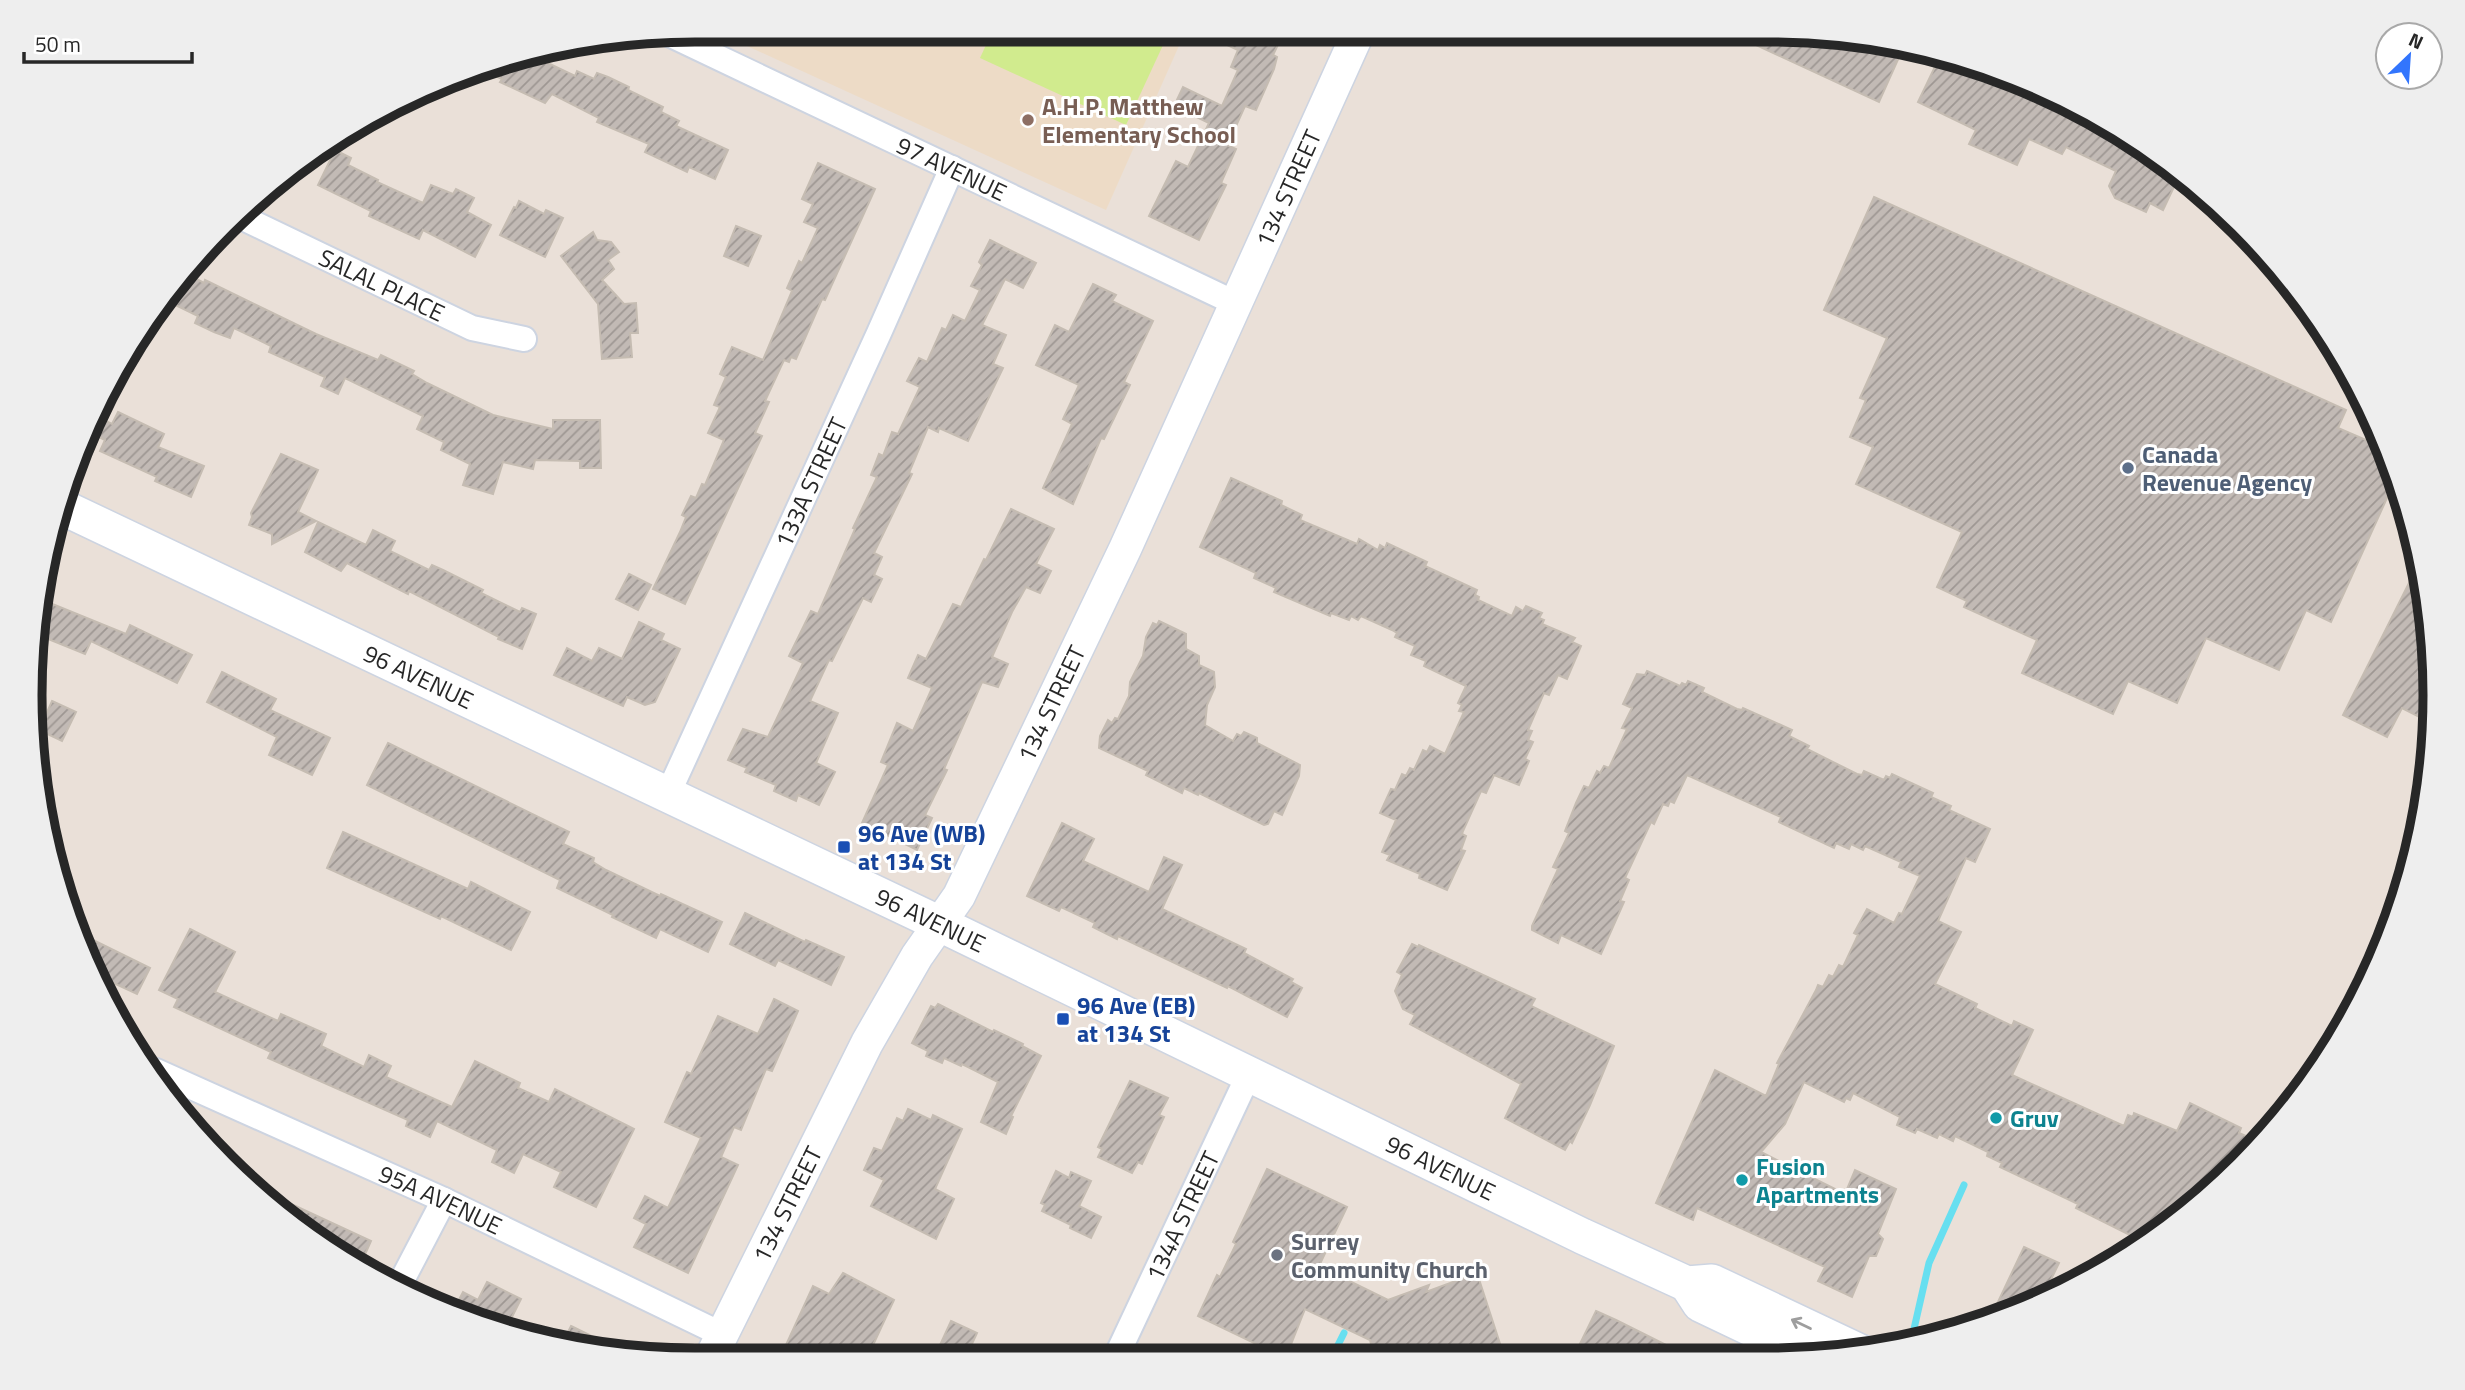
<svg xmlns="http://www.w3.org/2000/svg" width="2465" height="1390" font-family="'Titillium Web',sans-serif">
<defs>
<pattern id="building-hatch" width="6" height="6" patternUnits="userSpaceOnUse" patternTransform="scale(1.75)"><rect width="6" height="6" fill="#c2bab5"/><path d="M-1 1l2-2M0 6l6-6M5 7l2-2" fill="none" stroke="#9e9793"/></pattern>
</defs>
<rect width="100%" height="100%" fill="#eae0d8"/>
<!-- education -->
<polygon fill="#eddbc6" points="712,30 1186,30 1106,210"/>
<!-- pitch -->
<polygon fill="#d1eb8e" points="993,30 1170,30 1126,125 980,58"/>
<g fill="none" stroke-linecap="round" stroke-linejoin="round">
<!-- stream -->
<g stroke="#67dff0" stroke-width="7">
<polyline points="1911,1342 1929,1263 1964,1185"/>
<polyline points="1337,1356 1335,1351 1344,1333"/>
</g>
</g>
<!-- building -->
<g fill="url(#building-hatch)" stroke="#c5bcb2" stroke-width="2">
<polygon points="1195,30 1285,30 1273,55 1277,57 1274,69 1256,110 1245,106 1231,137 1233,138 1229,146 1236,149 1221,183 1226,185 1199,240 1149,216 1176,161 1188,167 1209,123 1174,106 1183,87 1222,106 1238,70 1231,67 1238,50"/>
<polygon points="1726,31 1813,31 1904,46 1879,102"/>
<polygon points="1942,52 2103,119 2123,134 2122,137 2139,145 2180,174 2163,210 2150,203 2146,212 2115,198 2109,186 2116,171 2066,147 2062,154 2029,139 2017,165 1969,144 1976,130 1918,102"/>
<polygon points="533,56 575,76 577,71 594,79 597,73 608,77 629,87 628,90 663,107 661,112 679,121 676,126 728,150 715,179 689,167 687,172 645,152 649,144 597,122 599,118 552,94 545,103 500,82 502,79 477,67"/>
<polygon points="335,150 351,158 348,165 378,180 377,182 423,203 431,185 453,194 456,189 474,198 467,212 491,225 475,257 423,230 419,239 369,216 371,211 318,185"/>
<polygon points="818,163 875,189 825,300 822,299 796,359 791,357 789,362 784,360 765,401 769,402 755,433 762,436 685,604 653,589 680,532 686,517 682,515 691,496 696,498 702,484 705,485 724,440 708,433 720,407 714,405 726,377 720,374 732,347 763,360 792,291 787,288 799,261 802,263 818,228 804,222 813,204 802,199"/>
<polygon points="1874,197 2346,410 2338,428 2380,446 2377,452 2388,457 2396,478 2331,622 2306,610 2279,670 2206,638 2177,703 2128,681 2113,714 2022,673 2037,640 1964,607 1967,601 1937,587 1962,532 1856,484 1873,447 1850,437 1866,400 1860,398 1887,338 1824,310"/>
<polygon points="519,201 544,214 546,210 563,218 545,257 500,235 514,207 516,208"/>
<polygon points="736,226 761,236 748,266 724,256"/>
<polygon points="593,232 597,240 611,242 619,252 608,260 614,269 602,280 624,304 636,303 638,333 630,333 632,357 602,359 598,304 561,256"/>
<polygon points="990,240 1036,263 1023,288 1005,279 982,325 1006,335 993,364 1003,368 968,441 939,428 938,432 928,427 909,473 912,474 874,553 882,557 874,575 882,579 871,602 863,598 832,661 829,660 810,701 838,713 816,763 835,772 819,805 798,795 796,801 774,791 776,785 745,772 747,768 728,760 743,729 768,737 803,663 789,656 811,611 818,614 855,529 853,528 877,477 871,475 879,454 883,456 892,432 898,434 920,387 907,381 919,358 927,362 942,328 946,330 953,315 965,321 980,290 971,286 982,265 979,262"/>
<polygon points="189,275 204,283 205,280 316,334 378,360 381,355 414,371 412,374 427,383 493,415 553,429 553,420 600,420 601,468 580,468 580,461 535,460 533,469 503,462 493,494 463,485 470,464 441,450 444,442 417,429 423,416 345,378 338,394 321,386 325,377 269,352 271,346 234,328 230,338 214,332 195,323 198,316 165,300"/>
<polygon points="1093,284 1116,295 1112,301 1153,321 1124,382 1130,385 1104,439 1101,438 1073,504 1043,488 1072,424 1063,419 1079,385 1036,365 1055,325 1069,332"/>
<polygon points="118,412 164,434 158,447 204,466 191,497 155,481 157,477 100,451 105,440 93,434 100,418 112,424"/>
<polygon points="281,454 318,470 298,512 316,521 272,544 272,534 249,525 252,517 251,513"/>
<polygon points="1231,478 1282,501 1281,505 1302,515 1300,520 1357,544 1359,539 1378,550 1380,545 1385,548 1387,543 1427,562 1425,566 1477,590 1475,595 1479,597 1478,600 1512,616 1516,607 1523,611 1526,606 1542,613 1539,618 1544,620 1542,624 1575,638 1572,642 1581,646 1567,679 1558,675 1549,695 1544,693 1528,730 1532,731 1528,740 1533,742 1525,759 1529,761 1519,785 1494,775 1486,793 1481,791 1463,831 1462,834 1466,836 1461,850 1465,851 1447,890 1419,878 1420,874 1387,860 1390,855 1382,852 1396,820 1380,813 1391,789 1395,790 1402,774 1406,776 1410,768 1414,770 1423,750 1427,752 1430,746 1445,754 1464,712 1459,711 1462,705 1458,703 1466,686 1424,666 1426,661 1411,655 1415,646 1395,637 1397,633 1392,630 1361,616 1358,620 1351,616 1349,620 1331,613 1330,616 1274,592 1276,588 1254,578 1256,573 1200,547"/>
<polygon points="1011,509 1054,529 1036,564 1051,571 1040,593 1026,587 1012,612 992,657 1008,664 998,687 982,682 944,769 947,770 925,815 932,818 917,850 862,823 888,765 881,762 897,723 913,731 932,688 908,678 918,655 926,659 953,604 961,607 984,559 986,560"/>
<polygon points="318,522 366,545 373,530 395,541 390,551 429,570 432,565 443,570 483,590 481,593 520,612 522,608 536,614 522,649 498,639 499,637 409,591 408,594 347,563 341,571 305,552"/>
<polygon points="2419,563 2434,652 2431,723 2402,708 2387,737 2343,715"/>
<polygon points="629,574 651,585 638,610 616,599"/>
<polygon points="45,601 126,634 130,625 192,655 177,683 91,641 85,654 41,636"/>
<polygon points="1159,621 1186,634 1186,649 1199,656 1199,665 1214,672 1215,687 1207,705 1205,725 1233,741 1237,734 1241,736 1244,732 1257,738 1257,743 1300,765 1299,776 1282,815 1274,811 1268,824 1264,825 1199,793 1198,795 1184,788 1182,793 1146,775 1148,771 1099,748 1100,736 1108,720 1112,723 1115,718 1118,719 1129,696 1130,682 1143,656 1146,637 1153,623 1157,625"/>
<polygon points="639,622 664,634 661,640 680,649 655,702 645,705 627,697 623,706 554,675 567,648 592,661 599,648 622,659"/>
<polygon points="1647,671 1680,686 1682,683 1686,685 1688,681 1704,688 1702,692 1737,709 1742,710 1743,708 1792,730 1789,736 1809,746 1807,749 1857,774 1862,775 1864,771 1884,780 1886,776 1890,778 1892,774 1933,793 1931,797 1951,806 1949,810 1990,829 1975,862 1966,858 1938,921 1961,932 1935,984 1977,1004 1975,1008 2012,1026 2014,1021 2033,1030 2012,1075 2124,1126 2128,1115 2133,1117 2134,1113 2177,1131 2190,1103 2241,1128 2239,1133 2246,1136 2239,1151 2243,1153 2236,1169 2146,1243 2076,1208 2078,1204 2000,1167 2002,1163 1987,1156 1988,1152 1955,1136 1953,1141 1939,1134 1937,1138 1917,1129 1915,1133 1897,1125 1900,1117 1853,1093 1850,1100 1846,1098 1844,1102 1804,1082 1785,1124 1761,1152 1845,1194 1855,1170 1896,1189 1878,1234 1883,1239 1876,1256 1869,1256 1852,1297 1818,1281 1825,1267 1697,1208 1693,1220 1656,1203 1715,1070 1766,1096 1779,1064 1777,1063 1816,990 1818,985 1823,987 1829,975 1833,977 1839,965 1843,967 1858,935 1854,933 1867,909 1894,923 1899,913 1902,914 1920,876 1899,867 1901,862 1865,846 1863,850 1851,844 1849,849 1836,843 1834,848 1779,822 1781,817 1687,775 1674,803 1670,801 1668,806 1663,804 1654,824 1651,822 1625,878 1629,880 1620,901 1624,902 1601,954 1561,935 1558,943 1532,930 1532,926 1558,869 1553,867 1569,833 1565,831 1576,803 1584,786 1589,788 1597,771 1600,773 1604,766 1609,768 1627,729 1622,728 1632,708 1623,704 1637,674 1645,675"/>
<polygon points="222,672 276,699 270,710 330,738 312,775 269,755 277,737 207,702"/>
<polygon points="52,701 76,712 62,741 39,730"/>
<polygon points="388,743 569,832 563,844 594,858 593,862 606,870 660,896 661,894 722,922 708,952 660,929 656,938 612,917 613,915 557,888 560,880 367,785"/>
<polygon points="1062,823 1094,839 1083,861 1149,892 1164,857 1182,865 1162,909 1246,949 1244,953 1293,979 1291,982 1302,988 1287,1017 1228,986 1227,988 1118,936 1117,939 1093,927 1095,923 1061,907 1059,911 1027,896"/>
<polygon points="343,832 468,889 471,882 530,912 511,950 441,916 440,919 327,868"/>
<polygon points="745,913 805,942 806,940 844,957 831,985 778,960 775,966 730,944"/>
<polygon points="190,929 235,952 215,992 278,1021 281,1014 326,1034 321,1046 364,1067 369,1055 391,1066 386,1077 452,1107 475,1061 520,1083 518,1088 549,1102 555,1089 634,1129 596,1207 554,1187 561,1172 523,1154 514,1173 492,1162 497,1150 437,1121 430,1137 406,1126 408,1120 268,1058 271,1052 174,1007 178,999 159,990"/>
<polygon points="89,938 150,968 137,994 96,975 82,952"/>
<polygon points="1412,944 1418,947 1419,945 1535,999 1531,1006 1614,1046 1590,1105 1572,1143 1570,1141 1565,1150 1505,1118 1521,1084 1410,1024 1415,1015 1403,1009 1395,991 1402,975 1397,972"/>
<polygon points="774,999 798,1011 772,1071 766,1069 741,1130 734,1127 721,1157 738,1165 688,1273 634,1247 646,1224 634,1218 645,1196 668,1208 701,1138 665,1122 687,1072 691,1074 718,1016 758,1034"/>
<polygon points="938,1004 993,1032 994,1030 1023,1044 1022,1046 1041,1056 1011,1116 1013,1117 1006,1134 981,1122 998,1082 962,1064 961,1066 944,1058 942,1063 926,1056 928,1051 912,1043 931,1006 935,1008"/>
<polygon points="1130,1081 1168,1098 1159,1115 1164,1117 1142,1164 1138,1162 1132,1173 1098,1157 1102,1149 1098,1147"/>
<polygon points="908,1109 931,1120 933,1115 962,1129 935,1189 954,1199 936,1239 871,1206 884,1180 864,1170 874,1148 882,1151 897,1118 903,1121"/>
<polygon points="1267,1169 1347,1207 1319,1266 1388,1300 1429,1285 1426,1292 1477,1273 1504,1356 1374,1356 1370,1340 1305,1309 1286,1357 1283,1357 1198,1316 1217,1275 1220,1277 1236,1244 1233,1242"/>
<polygon points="1056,1171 1069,1178 1071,1172 1091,1181 1079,1206 1101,1217 1091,1238 1070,1228 1071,1225 1042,1211 1045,1205 1041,1203"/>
<polygon points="289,1203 371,1241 359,1268 285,1208"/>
<polygon points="2024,1247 2059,1263 2043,1296 1988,1323"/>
<polygon points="843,1273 894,1300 867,1358 780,1358 813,1286 829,1294"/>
<polygon points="487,1282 521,1299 511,1319 497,1312 491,1324 454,1309 463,1292 478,1300"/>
<polygon points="1596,1311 1616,1320 1686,1355 1574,1356"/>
<polygon points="951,1321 977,1333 966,1357 940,1345"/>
<polygon points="571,1326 618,1349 616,1353 562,1344"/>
</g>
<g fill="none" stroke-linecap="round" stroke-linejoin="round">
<!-- minor casing -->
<g stroke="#cdd4e1" stroke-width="28">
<g id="minor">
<path id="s1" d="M669,34l566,269"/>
<path id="s2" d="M243,218l229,110 52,11"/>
<path id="s3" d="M667,796l212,-463 73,-165"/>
<path id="s4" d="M156,1071l288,129 277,134"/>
<polyline points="399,1286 444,1200"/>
<path id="s5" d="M1116,1357l133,-283"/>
</g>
</g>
<!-- tertiary casing -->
<g stroke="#cdd4e1" stroke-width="35">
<g id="tertiary">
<path id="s6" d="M710,1359l157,-316 50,-87 42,-60 166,-347 234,-518"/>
</g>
</g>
<!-- secondary casing -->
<g stroke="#cdd4e1" stroke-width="38">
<g id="secondary">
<path id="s7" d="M60,506l880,418 642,312 105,48 25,-2 150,71"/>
<polyline points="1687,1284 1700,1304 1807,1355"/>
</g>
</g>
<!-- minor -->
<use href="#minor" stroke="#fff" stroke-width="24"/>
<!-- tertiary -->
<use href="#tertiary" stroke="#fff" stroke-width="32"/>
<!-- secondary -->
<use href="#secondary" stroke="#fff" stroke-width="35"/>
</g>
<!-- one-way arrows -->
<defs><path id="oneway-shaft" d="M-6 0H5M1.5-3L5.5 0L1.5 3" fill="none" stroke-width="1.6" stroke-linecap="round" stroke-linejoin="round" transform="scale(1.75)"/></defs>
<use stroke="#9e9e9e" href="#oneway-shaft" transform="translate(1801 1324) rotate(-154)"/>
<!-- markers -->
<circle fill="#8d6e63" stroke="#fff" stroke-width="2.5" cx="1028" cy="120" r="7"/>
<circle fill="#5c6f8a" stroke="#fff" stroke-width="2.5" cx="2128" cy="468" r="7"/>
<g fill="#1a4fb4" stroke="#fff" stroke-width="2.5">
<rect x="837" y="840" width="14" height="14" rx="3.5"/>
<rect x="1056" y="1012" width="14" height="14" rx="3.5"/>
</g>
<g fill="#0f9aa8" stroke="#fff" stroke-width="2.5">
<circle cx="1996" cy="1118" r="7"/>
<circle cx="1742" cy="1180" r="7"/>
</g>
<circle fill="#6b7280" stroke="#fff" stroke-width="2.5" cx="1277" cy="1255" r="7"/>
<g text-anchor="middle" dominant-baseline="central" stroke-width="6" stroke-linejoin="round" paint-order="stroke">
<!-- education labels -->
<g font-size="24" font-weight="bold" fill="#785e54" stroke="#fff" text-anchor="start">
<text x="1042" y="106">A.H.P. Matthew<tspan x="1042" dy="28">Elementary School</tspan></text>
</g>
<!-- street labels -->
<g font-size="24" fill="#272727" stroke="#fff">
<text stroke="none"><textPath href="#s1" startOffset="313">97 AVENUE</textPath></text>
<text stroke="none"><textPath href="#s6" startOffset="1307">134 STREET</textPath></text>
<text stroke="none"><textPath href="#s2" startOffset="154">SALAL PLACE</textPath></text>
<text stroke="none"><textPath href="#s3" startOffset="345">133A STREET</textPath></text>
<text stroke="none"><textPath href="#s7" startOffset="397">96 AVENUE</textPath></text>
<text stroke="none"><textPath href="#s6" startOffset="740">134 STREET</textPath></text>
<text stroke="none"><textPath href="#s7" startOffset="964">96 AVENUE</textPath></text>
<text stroke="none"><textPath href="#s7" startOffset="1531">96 AVENUE</textPath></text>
<text stroke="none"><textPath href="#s4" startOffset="312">95A AVENUE</textPath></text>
<text stroke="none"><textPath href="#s6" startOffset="173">134 STREET</textPath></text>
<text stroke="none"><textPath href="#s5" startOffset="156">134A STREET</textPath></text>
</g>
<!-- service labels -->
<g font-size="24" font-weight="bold" fill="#4e5e75" stroke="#fff" text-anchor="start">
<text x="2142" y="454">Canada<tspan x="2142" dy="28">Revenue Agency</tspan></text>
</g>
<!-- transit labels -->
<g font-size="24" font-weight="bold" fill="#164399" stroke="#fff" text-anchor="start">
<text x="858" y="833">96 Ave (WB)<tspan x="858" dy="28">at 134 St</tspan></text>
<text x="1077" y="1005">96 Ave (EB)<tspan x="1077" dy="28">at 134 St</tspan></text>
</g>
<!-- culture labels -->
<g font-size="24" font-weight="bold" fill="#0d838f" stroke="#fff" text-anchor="start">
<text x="2010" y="1118">Gruv</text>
<text x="1756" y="1166">Fusion<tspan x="1756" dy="28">Apartments</tspan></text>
</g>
<!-- worship labels -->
<g font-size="24" font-weight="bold" fill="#5b616d" stroke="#fff" text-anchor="start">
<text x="1291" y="1241">Surrey<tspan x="1291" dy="28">Community Church</tspan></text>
</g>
</g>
<!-- crop -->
<path d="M0 0H2465V1390H0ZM695 42H1770A653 653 0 0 1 2423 695V695A653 653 0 0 1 1770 1348H695A653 653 0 0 1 42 695V695A653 653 0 0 1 695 42Z" fill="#eee" fill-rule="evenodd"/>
<path fill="none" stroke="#272727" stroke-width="9" d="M695 42H1770A653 653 0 0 1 2423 695V695A653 653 0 0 1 1770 1348H695A653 653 0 0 1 42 695V695A653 653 0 0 1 695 42Z"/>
<!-- north arrow -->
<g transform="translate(2409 56) rotate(25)"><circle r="33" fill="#ffffff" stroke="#a9a9a9" stroke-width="2"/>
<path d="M0-5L12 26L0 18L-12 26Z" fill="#3275fd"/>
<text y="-10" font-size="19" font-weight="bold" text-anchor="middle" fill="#272727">N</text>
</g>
<!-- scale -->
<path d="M24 52v10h168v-10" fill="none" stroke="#272727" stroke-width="3.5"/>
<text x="35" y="52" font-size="21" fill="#272727" stroke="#ffffff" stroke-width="5" paint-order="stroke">50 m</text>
</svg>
